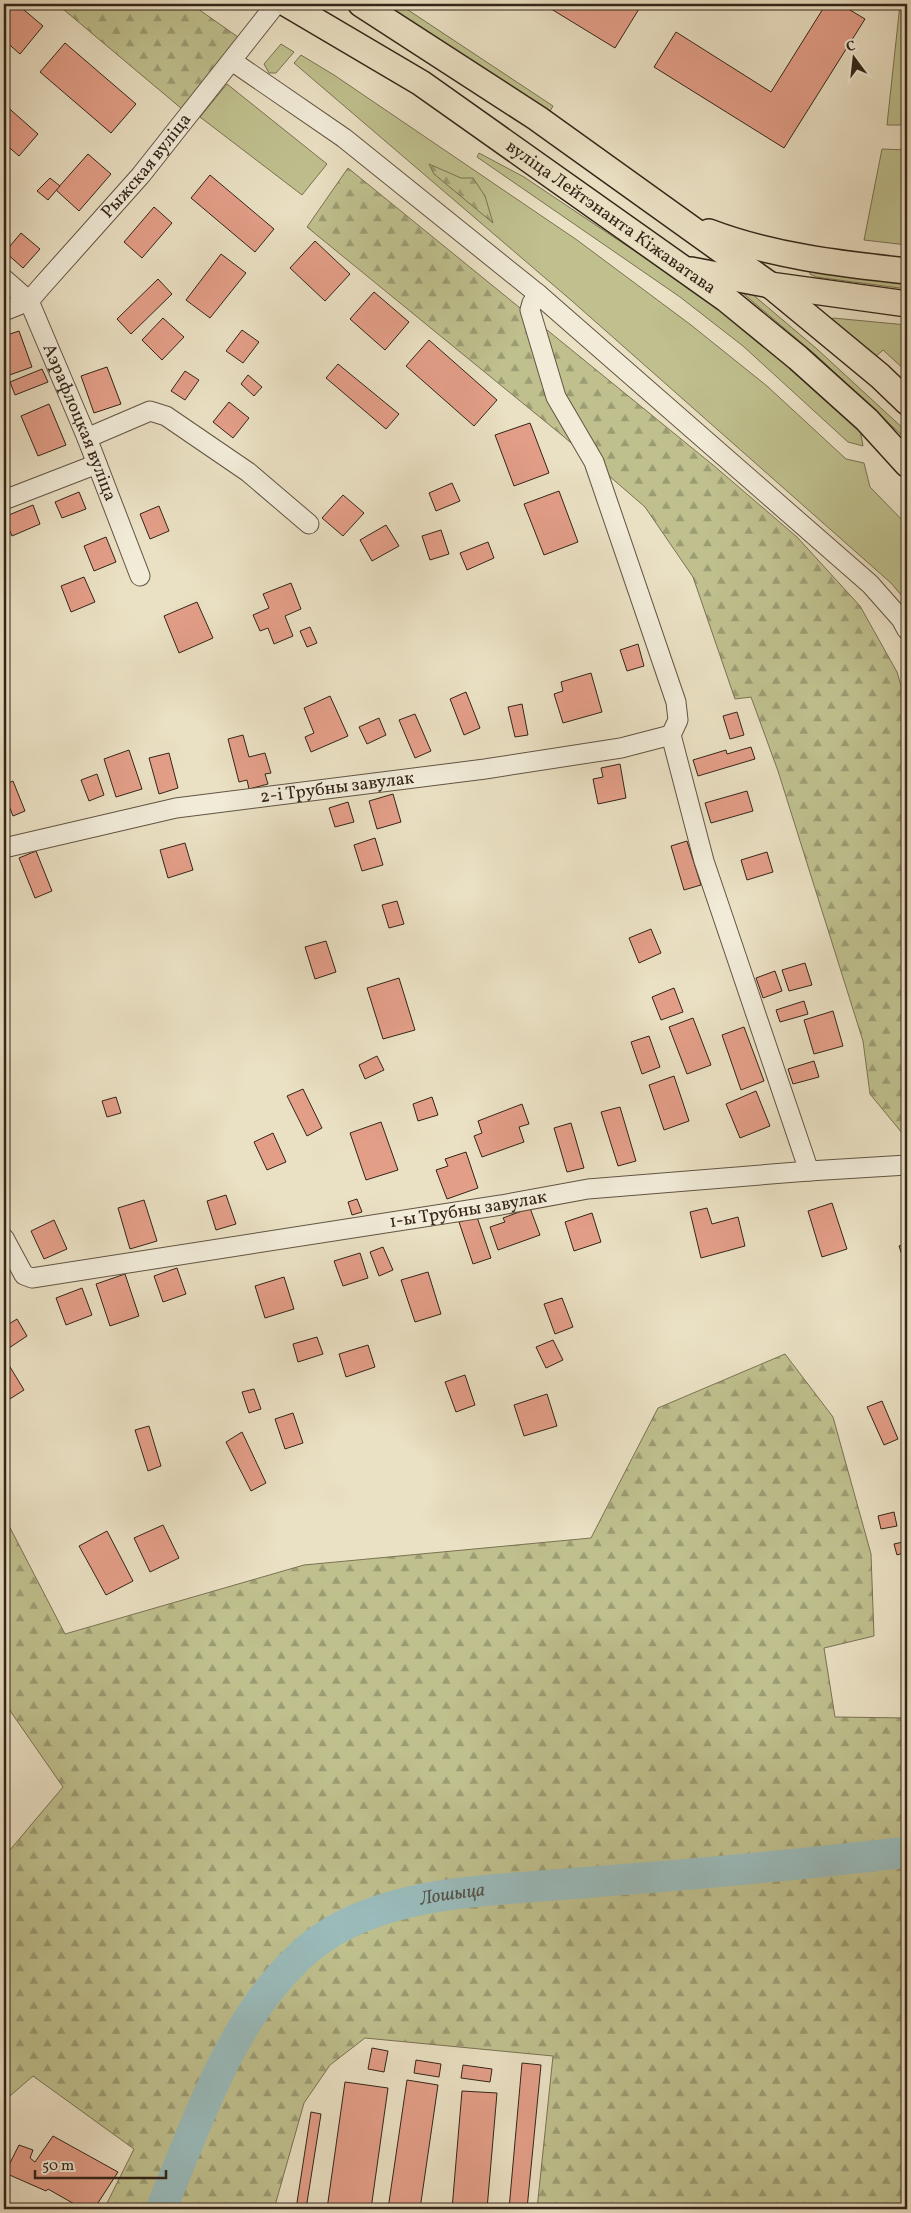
<svg xmlns="http://www.w3.org/2000/svg" width="911" height="2213" font-family="Vollkorn,serif">
<defs>
<pattern id="forest-firs" width="22" height="20" patternUnits="userSpaceOnUse" patternTransform="scale(1.25)"><rect width="22" height="20" fill="#bfc08e"/><path d="M5 1l3.5 6h-7zM16 11l3.5 6h-7z" fill="#9c9c73"/></pattern>
</defs>
<rect width="100%" height="100%" fill="#eae0c3"/>
<filter id="stains"><feTurbulence type="fractalNoise" baseFrequency=".004" numOctaves="4"/><feColorMatrix values="0 0 0 0 .2 0 0 0 0 .09 0 0 0 0 .02 0 0 0 .5 -.17"/></filter>
<radialGradient id="worn" r=".72"><stop offset=".6" stop-color="#630" stop-opacity="0"/><stop offset="1" stop-color="#630" stop-opacity=".3"/></radialGradient>
<!-- grass -->
<g fill="#bfc08e" stroke="#7a7253">
<polygon points="377,4 399,4 553,106 549,113"/>
<polygon points="900,4 907,4 907,125 887,125"/>
<polygon points="281,44 294,52 276,73 269,73 264,64"/>
<polygon points="301,55 334,75 577,240 691,325 767,386 846,459 864,463 870,487 907,525 907,602 891,583 572,301 294,63"/>
<polygon points="227,84 327,164 302,195 200,117"/>
<polygon points="882,149 907,150 907,245 864,240"/>
<polygon points="479,153 524,177 666,272 765,342 860,429 863,446 848,442 743,346 680,297 477,157"/>
<polygon points="809,270 907,280 907,289 816,277 810,274"/>
<polygon points="745,288 817,349 907,432 907,440 816,355 739,290"/>
<polygon points="833,318 907,325 907,372 883,350 873,359 829,321"/>
</g>
<!-- forest -->
<g fill="url(#forest-firs)" stroke="#7a7253">
<polygon points="57,4 191,4 238,37 182,109"/>
<polygon points="429,164 461,178 473,178 485,196 493,223 434,174"/>
<polygon points="348,168 713,465 797,537 860,606 897,672 907,706 907,1139 870,1094 863,1041 778,771 751,697 735,699 693,577 645,507 563,436 307,227"/>
<polygon points="785,1354 833,1417 871,1554 874,1636 824,1648 835,1717 907,1718 907,2209 537,2209 553,2056 365,2038 330,2065 304,2103 274,2209 104,2209 134,2149 33,2076 4,2101 4,1857 63,1787 4,1702 4,1516 65,1634 304,1565 591,1538 658,1408"/>
</g>
<g fill="none" stroke-linecap="round" stroke-linejoin="round">
<!-- river -->
<path stroke="#9abbbb" stroke-width="31" id="s1" d="M161,2209c37,-87 68,-186 138,-252 62,-60 161,-65 242,-71 38,-3 76,-6 115,-9 84,-7 168,-15 251,-25"/>
</g>
<!-- building -->
<g fill="#e39e88" stroke="#342518">
<polygon points="4,4 17,4 43,26 20,54 4,40"/>
<polygon points="543,4 642,4 615,48"/>
<polygon points="826,4 840,4 865,19 784,148 654,67 676,32 771,92"/>
<polygon points="65,43 136,104 111,133 40,72"/>
<rect x="905" y="51" width="2" height="18"/>
<polygon points="4,104 38,134 19,156 4,143"/>
<polygon points="88,154 111,174 79,211 56,190"/>
<polygon points="210,175 274,229 255,252 191,198"/>
<polygon points="50,178 60,186 48,200 37,191"/>
<polygon points="154,207 172,223 142,258 124,242"/>
<polygon points="21,233 40,249 23,268 5,252"/>
<polygon points="315,241 350,274 325,301 290,268"/>
<polygon points="221,254 246,273 210,318 186,300"/>
<polygon points="158,279 172,294 131,334 117,319"/>
<polygon points="374,292 409,322 385,350 350,319"/>
<polygon points="163,318 184,337 162,360 142,340"/>
<polygon points="242,330 259,342 243,363 226,351"/>
<polygon points="19,331 32,367 4,377 4,336"/>
<polygon points="429,340 497,400 474,426 406,366"/>
<polygon points="338,364 399,414 386,429 326,378"/>
<polygon points="107,367 121,404 94,413 81,376"/>
<polygon points="42,369 48,382 15,395 10,382"/>
<polygon points="185,371 199,380 185,400 171,391"/>
<polygon points="248,375 262,387 254,396 241,384"/>
<polygon points="229,402 249,418 233,438 213,422"/>
<polygon points="49,404 66,445 38,456 21,416"/>
<polygon points="530,423 549,473 514,486 495,435"/>
<polygon points="452,483 460,501 436,511 429,493"/>
<polygon points="559,491 578,542 544,555 524,504"/>
<polygon points="79,492 86,509 62,518 55,502"/>
<polygon points="343,495 364,513 343,536 322,518"/>
<polygon points="33,505 40,524 12,536 4,517"/>
<polygon points="159,506 169,531 150,539 140,514"/>
<polygon points="386,525 399,546 372,561 360,540"/>
<polygon points="441,530 449,554 430,560 422,536"/>
<polygon points="106,537 116,562 94,571 84,546"/>
<polygon points="488,542 494,558 467,570 460,553"/>
<polygon points="4,577 8,588 4,590"/>
<polygon points="84,577 95,602 71,612 61,586"/>
<polygon points="291,583 301,609 285,616 293,636 274,644 268,628 260,631 253,615 269,608 263,594"/>
<polygon points="197,602 213,638 179,653 164,616"/>
<polygon points="310,627 317,643 307,647 300,631"/>
<polygon points="638,644 644,666 627,671 620,650"/>
<polygon points="591,673 602,712 563,723 554,694 563,691 561,682"/>
<polygon points="466,692 480,728 464,735 450,699"/>
<polygon points="330,696 348,736 311,752 305,737 314,733 304,708"/>
<polygon points="522,704 528,735 515,737 508,707"/>
<polygon points="737,712 744,735 730,739 723,716"/>
<polygon points="415,714 431,751 415,758 399,720"/>
<polygon points="379,718 386,735 367,744 359,727"/>
<polygon points="243,735 249,757 265,753 271,773 265,774 268,784 249,789 247,780 239,782 228,739"/>
<polygon points="751,747 755,759 698,776 693,760 726,750 727,754"/>
<polygon points="129,750 142,789 116,797 104,759"/>
<polygon points="169,753 178,788 159,794 149,758"/>
<polygon points="620,764 626,798 598,804 593,779 603,777 601,768"/>
<polygon points="97,774 104,795 89,801 81,780"/>
<polygon points="13,781 25,811 13,816 4,793 4,785"/>
<polygon points="747,791 753,811 711,823 705,803"/>
<polygon points="393,794 401,822 377,829 369,801"/>
<polygon points="348,802 354,822 335,827 329,808"/>
<polygon points="375,838 383,865 362,871 354,845"/>
<polygon points="687,841 701,885 684,890 671,846"/>
<polygon points="185,843 193,870 168,878 160,850"/>
<polygon points="36,851 52,891 35,898 19,858"/>
<polygon points="767,852 773,872 747,880 741,860"/>
<polygon points="397,901 404,924 389,928 382,905"/>
<polygon points="651,929 661,953 639,963 629,938"/>
<polygon points="326,941 336,972 315,979 305,947"/>
<polygon points="805,963 812,985 789,991 782,970"/>
<polygon points="775,971 782,991 763,998 756,978"/>
<polygon points="399,978 415,1030 383,1039 367,988"/>
<polygon points="674,988 683,1012 661,1020 652,997"/>
<polygon points="804,1001 808,1014 780,1022 776,1010"/>
<polygon points="833,1011 843,1046 814,1054 804,1020"/>
<polygon points="693,1018 711,1065 687,1074 669,1027"/>
<polygon points="744,1027 764,1081 741,1090 722,1035"/>
<polygon points="649,1036 660,1067 642,1074 631,1042"/>
<polygon points="377,1056 384,1070 365,1079 359,1065"/>
<polygon points="814,1061 819,1077 793,1084 788,1069"/>
<polygon points="674,1076 689,1121 664,1130 649,1085"/>
<polygon points="303,1089 322,1128 307,1136 287,1096"/>
<polygon points="756,1091 770,1126 740,1138 726,1104"/>
<polygon points="116,1097 121,1113 107,1117 102,1101"/>
<polygon points="432,1097 438,1115 418,1121 413,1104"/>
<polygon points="522,1104 529,1124 519,1127 524,1142 482,1157 474,1136 482,1133 478,1121"/>
<polygon points="620,1107 636,1161 618,1166 601,1112"/>
<polygon points="381,1122 398,1170 366,1180 350,1133"/>
<polygon points="571,1123 584,1168 567,1172 554,1128"/>
<polygon points="273,1133 286,1162 267,1170 254,1142"/>
<polygon points="466,1152 478,1188 447,1199 436,1170 448,1166 445,1159"/>
<polygon points="226,1195 236,1224 216,1230 207,1201"/>
<polygon points="357,1199 362,1212 352,1215 348,1202"/>
<polygon points="144,1200 157,1241 130,1249 118,1208"/>
<polygon points="832,1203 847,1249 822,1257 808,1211"/>
<polygon points="530,1208 540,1235 498,1250 490,1227 505,1222 503,1218"/>
<polygon points="707,1208 712,1224 738,1217 745,1246 701,1258 690,1212"/>
<polygon points="592,1213 601,1242 574,1251 565,1222"/>
<polygon points="477,1217 491,1258 473,1264 459,1222"/>
<polygon points="54,1220 67,1249 44,1259 31,1231"/>
<polygon points="907,1243 907,1263 905,1264 899,1246"/>
<polygon points="383,1247 393,1270 379,1276 370,1252"/>
<polygon points="360,1253 368,1278 343,1286 334,1261"/>
<polygon points="177,1268 186,1294 163,1302 154,1276"/>
<polygon points="428,1272 441,1314 415,1322 401,1280"/>
<polygon points="125,1274 139,1316 110,1326 96,1284"/>
<polygon points="284,1277 294,1309 265,1318 255,1286"/>
<polygon points="82,1288 92,1315 66,1325 56,1298"/>
<polygon points="562,1298 573,1327 555,1334 544,1304"/>
<polygon points="17,1319 27,1336 9,1348 4,1339 4,1327"/>
<polygon points="317,1337 323,1354 298,1362 293,1344"/>
<polygon points="553,1340 563,1360 546,1368 536,1347"/>
<polygon points="368,1345 375,1367 346,1377 339,1354"/>
<polygon points="4,1357 24,1390 5,1402 4,1400"/>
<polygon points="465,1375 475,1405 456,1412 445,1382"/>
<polygon points="254,1389 261,1409 249,1413 242,1392"/>
<polygon points="547,1394 557,1426 524,1436 514,1405"/>
<polygon points="882,1401 898,1439 884,1445 867,1407"/>
<polygon points="293,1413 303,1443 285,1449 275,1419"/>
<polygon points="149,1426 161,1466 148,1471 135,1430"/>
<polygon points="242,1432 266,1483 251,1491 226,1442"/>
<polygon points="894,1512 897,1526 881,1529 878,1516"/>
<polygon points="163,1525 179,1558 150,1572 134,1538"/>
<polygon points="107,1531 133,1581 106,1595 79,1546"/>
<polygon points="903,1542 906,1552 897,1555 894,1544"/>
<polygon points="372,2048 388,2051 384,2072 368,2069"/>
<polygon points="416,2060 441,2064 439,2077 414,2073"/>
<polygon points="522,2063 541,2065 527,2209 509,2209"/>
<polygon points="463,2065 492,2069 490,2082 461,2078"/>
<polygon points="407,2080 438,2085 420,2209 388,2209"/>
<polygon points="345,2082 388,2088 371,2209 327,2209"/>
<polygon points="462,2091 497,2093 487,2209 452,2209"/>
<polygon points="311,2112 321,2114 306,2209 296,2209"/>
<polygon points="53,2136 118,2172 94,2209 83,2209 48,2189 46,2191 5,2173 19,2145 33,2150 30,2158 35,2162"/>
</g>
<g fill="none" stroke-linecap="round" stroke-linejoin="round">
<!-- minor casing -->
<g stroke="#625443" stroke-width="21">
<g id="minor">
<polyline points="232,61 344,138 538,294 870,584 901,619 907,630"/>
<path id="s2" d="M4,279l25,22 58,137 53,138"/>
<polyline points="538,294 532,303 530,310 556,397 594,462 676,702 678,720 671,735 704,861 809,1171"/>
<path id="s3" d="M4,311l25,-10 12,-14 100,-112 135,-171"/>
<polyline points="87,438 150,411 166,416 248,472 309,524"/>
<polyline points="4,500 97,464"/>
<path id="s4" d="M4,848l172,-40 309,-39 136,-21 50,-13"/>
<path id="s5" d="M4,1238l20,37 8,3 469,-73 87,-16 221,-18 98,-6"/>
</g>
</g>
<!-- major casing -->
<g stroke="#342518" stroke-width="28">
<g id="major">
<path id="s6" d="M287,4l134,79 305,216 72,59 69,62 40,44"/>
<polyline points="361,4 537,118 770,285 880,376 907,402"/>
<path d="M709,232c63,24 132,32 198,39"/>
<polyline points="691,270 770,285 907,304"/>
</g>
</g>
<!-- minor -->
<use href="#minor" stroke="#f1ebd8" stroke-width="19"/>
<!-- major -->
<use href="#major" stroke="#eae0c3" stroke-width="25"/>
</g>
<g text-anchor="middle" dominant-baseline="central" stroke-width="4.5" stroke-linejoin="round" paint-order="stroke">
<!-- street labels -->
<g font-size="18" fill="#342518" stroke="#f1ebd8">
<text stroke="none"><textPath href="#s3" startOffset="206">Рыжская вуліца</textPath></text>
<text stroke="none"><textPath href="#s6" startOffset="388">вуліца Лейтэнанта Кіжаватава</textPath></text>
<text stroke="none"><textPath href="#s2" startOffset="165">Аэрафлоцкая вуліца</textPath></text>
<text stroke="none"><textPath href="#s4" startOffset="339">2-і Трубны завулак</textPath></text>
<text stroke="none"><textPath href="#s5" startOffset="492">1-ы Трубны завулак</textPath></text>
</g>
<!-- water labels -->
<g font-size="19" font-style="italic" fill="#535249" stroke="#f1ebd8">
<text stroke="none"><textPath href="#s1" startOffset="458">Лошыца</textPath></text>
</g>
</g>
<!-- margin -->
<rect width="911" height="2213" fill="none" stroke="#eae0c3" stroke-width="20"/>
<rect x="5" y="5" width="901" height="2203" fill="none" stroke="#342518" stroke-width="2.5"/>
<rect x="10" y="10" width="891" height="2193" fill="none" stroke="#342518"/>
<!-- north arrow -->
<g transform="translate(854 58) rotate(345)" stroke="#f1ebd8" stroke-width="4" paint-order="stroke">
<path d="M0-4L9 19L0 12L-9 19Z" fill="#342518"/>
<text y="-8" font-size="14" font-weight="bold" text-anchor="middle" fill="#342518">С</text>
</g>
<!-- scale -->
<path d="M35 2170v8h131v-8" fill="none" stroke="#342518" stroke-width="2.5"/>
<text x="42" y="2170" font-size="15" fill="#342518" stroke="#f1ebd8" stroke-width="4" paint-order="stroke">50 m</text>
<rect width="100%" height="100%" filter="url(#stains)"/>
<rect width="100%" height="100%" fill="url(#worn)"/>
</svg>
